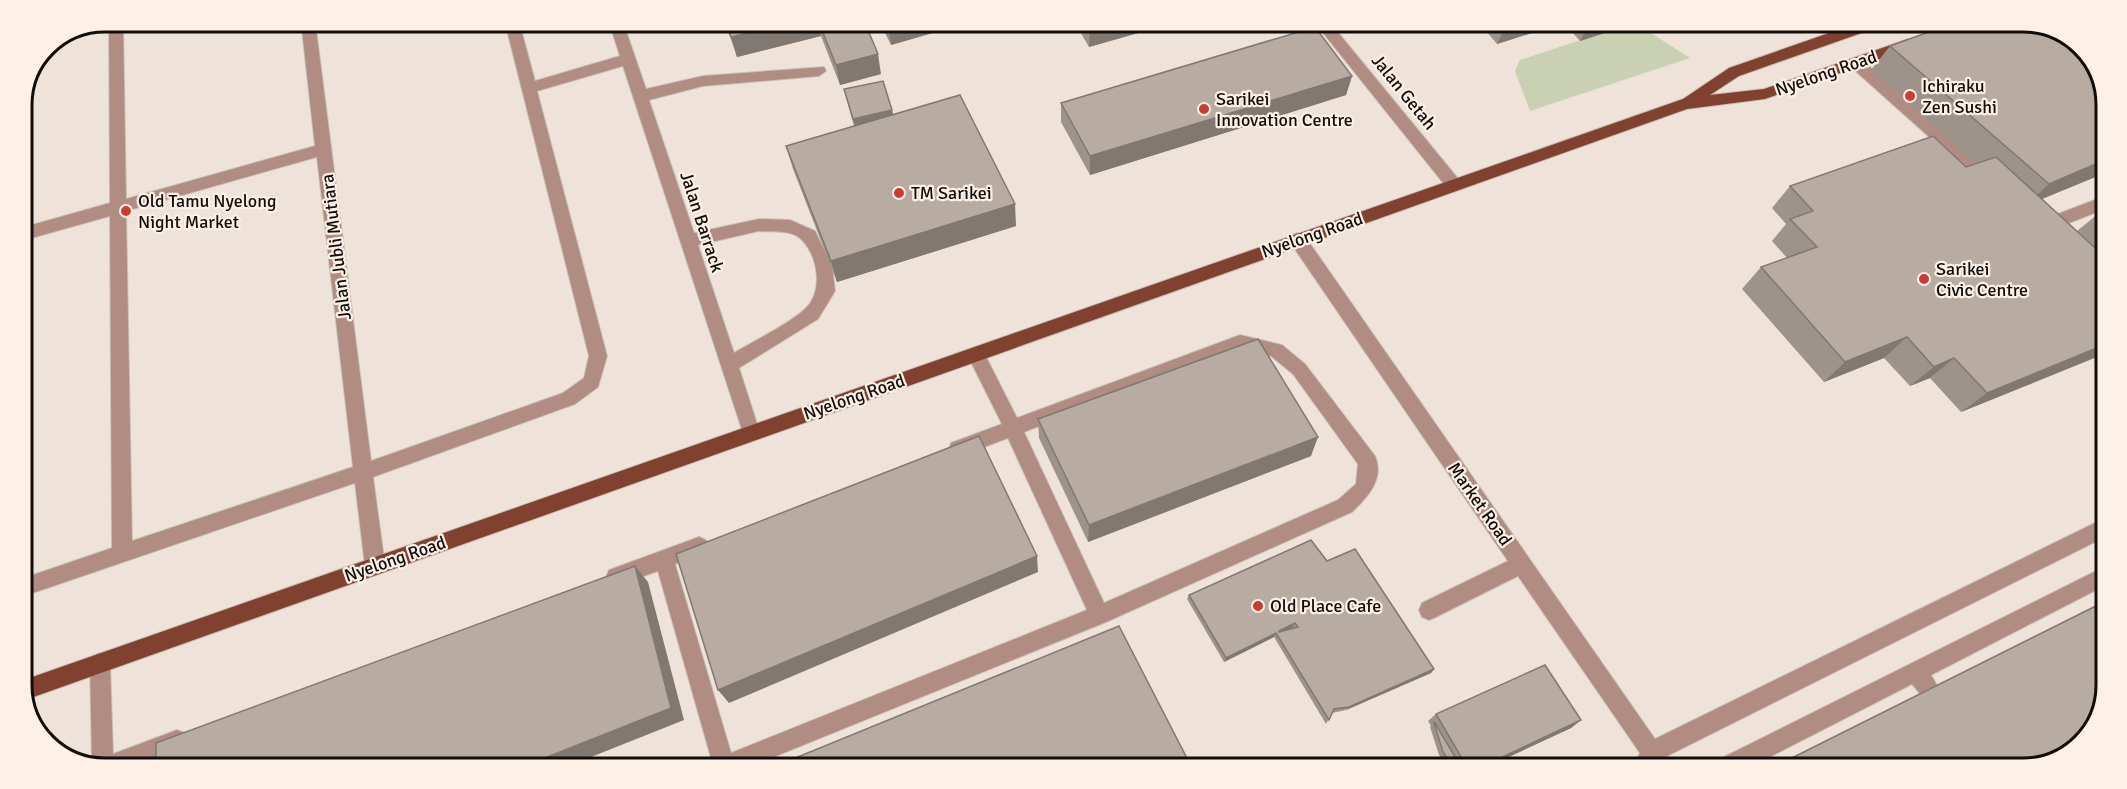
<svg xmlns="http://www.w3.org/2000/svg" width="2127" height="789" font-family="Signika,sans-serif">
<rect width="100%" height="100%" fill="#efe3d9"/>
<!-- green -->
<polygon fill="#cad0b2" points="1626,25 1643,28 1690,58 1530,111 1515,71 1520,60"/>
<g fill="none" stroke-linecap="round" stroke-linejoin="round">
<!-- minor casing -->
<g stroke="#cbc1b8" stroke-width="2">
<g id="minor">
<path d="M109,21h14l3,178 189,-53 -14,-125h14l56,440 192,-68 21,-15 5,-22 -84,-334h14l16,59 85,-25 -11,-34h14l23,67 57,-13 121,-9 2,4 -7,5 -116,10 -54,14 45,133 65,-14 31,1 25,11 17,35 3,25 -17,28 -79,49 21,65 -3,6 -6,2 -6,-2 -122,-373 -86,25 70,265 -9,31 -23,17 -202,73 12,89 -3,6 -7,3 -7,-3 -3,-6 -10,-83 -334,114v-18l91,-31 -2,-332 -89,25v-13l89,-25zM317,157l36,310 -221,74 -6,-330zM759,231c14,1 34,-2 44,10 16,18 20,52 2,68 -16,15 -51,32 -71,44l-36,-108z"/>
<polygon points="1316,24 1331,24 1460,181 1462,185 1460,189 1448,189"/>
<polygon points="1856,58 1861,59 1995,177 1997,181 1995,185 1983,185 1851,67 1849,63 1851,59"/>
<polygon points="2105,196 2105,209 2043,233 2035,227 2037,222"/>
<polygon points="1298,233 1304,235 1655,739 2103,519 2103,538 1667,756 1673,767 1633,767 1640,753 1518,576 1436,617 1429,620 1422,617 1419,610 1422,603 1508,561 1292,245 1290,240 1292,235"/>
<path d="M1240,335l42,10 23,19 70,92c10,23 -8,42 -23,56l-246,110 -352,143h-41l-55,-194 -42,15 -7,-2 -3,-7 3,-7 90,-33 7,3 3,6 -3,6 -31,12 56,189 356,-143 -79,-172 -50,19 -7,-2 -2,-6 2,-6 51,-19 -35,-70 3,-5 6,-2 6,2 35,69zM1240,349l31,7 22,18 65,90 -2,20 -18,16 -234,103 -80,-171z"/>
<polygon points="2102,568 2102,587 1931,675 1939,689 1936,696 1929,699 1922,696 1912,684 1750,767 1717,767 1720,759"/>
<polygon points="100,653 107,656 110,663 113,754 177,730 185,733 188,741 185,749 145,764 92,764 90,663 93,656"/>
</g>
</g>
<!-- major casing -->
<g stroke="#cbc1b8" stroke-width="2">
<polygon id="major" points="1852,25 1875,25 1873,29 1739,76 1710,95 1764,89 1908,39 1915,44 1913,48 1765,99 1687,109 25,700 21,681 1683,99 1729,68"/>
</g>
<!-- minor -->
<use href="#minor" fill="#b18c82" fill-rule="evenodd"/>
<!-- major -->
<use href="#major" fill="#804131" fill-rule="evenodd"/>
</g>
<!-- wall -->
<g fill="#9d938b">
<polygon points="725,22 865,23 881,74 840,85 821,36 737,57"/>
<polygon points="880,23 967,23 891,45"/>
<polygon points="1075,23 1173,23 1089,47"/>
<polygon points="1480,24 1560,24 1497,44"/>
<polygon points="1565,24 1622,25 1620,28 1580,41"/>
<polygon points="1890,46 2106,98 2105,173 2042,199 2077,231 2099,213 2105,210 2104,354 1961,412 1930,378 1910,386 1884,358 1824,382 1742,289 1761,267 1787,258 1772,241 1786,224 1772,208 1790,186 1966,167 1977,164 1871,70"/>
<polygon points="1352,76 1346,95 1090,175 1061,122 1061,103"/>
<polygon points="844,89 892,110 893,115 1016,226 837,282 793,169 786,146 854,126"/>
<polygon points="1038,419 1311,456 1088,542 1039,438"/>
<polygon points="1327,561 1434,669 1431,673 1346,710 1332,713 1326,724 1274,637 1224,662 1187,599 1189,595"/>
<polygon points="2102,602 2101,712 2023,768 1772,767"/>
<polygon points="1436,714 1581,720 1571,728 1487,767 1447,767 1439,755 1430,727 1431,726 1428,721"/>
</g>
<!-- shaded-wall -->
<g fill="#807871">
<polygon points="789,23 818,23 821,36 737,57 731,37"/>
<polygon points="895,23 967,23 891,45 888,25"/>
<polygon points="1104,23 1173,23 1089,47 1090,27"/>
<polygon points="1506,24 1560,24 1497,44"/>
<polygon points="1589,24 1622,25 1620,28 1580,41"/>
<polygon points="878,54 881,74 840,85 836,65"/>
<polygon points="1352,76 1346,95 1090,175 1090,156"/>
<polygon points="892,110 894,118 855,126 853,119"/>
<polygon points="2105,160 2105,173 2025,206 2049,184"/>
<polygon points="1015,204 1016,226 837,282 831,261"/>
<polygon points="1907,337 1884,358 1824,382 1845,362"/>
<polygon points="2104,345 2104,354 1961,412 1987,393"/>
<polygon points="1954,358 1930,378 1910,386 1934,367"/>
<polygon points="1318,437 1311,456 1088,542 1089,525"/>
<polygon points="1037,556 1038,572 729,703 718,690"/>
<polygon points="635,566 648,582 684,720 571,765 527,765"/>
<polygon points="1295,623 1292,628 1277,636 1279,631"/>
<polygon points="1276,633 1274,637 1224,662 1226,658"/>
<polygon points="1434,669 1431,673 1346,710 1349,707"/>
<polygon points="1581,720 1571,728 1487,767 1481,767"/>
</g>
<!-- building -->
<g fill="#b7aba2" stroke="#807871" stroke-width="1.5" fill-rule="evenodd">
<polygon points="725,22 789,23 731,37"/>
<polygon points="819,23 865,23 878,54 836,65"/>
<polygon points="1088,23 1104,23 1090,27"/>
<polygon points="1948,25 2050,26 2089,54 2106,98 2105,160 2049,184 1890,46"/>
<polygon points="1315,27 1352,76 1090,156 1061,103"/>
<polygon points="883,81 892,110 853,119 844,89"/>
<polygon points="960,95 1015,204 831,261 786,146"/>
<polygon points="1933,136 1966,167 1996,157 2105,257 2104,345 1987,393 1954,358 1934,367 1907,337 1845,362 1761,267 1817,247 1790,219 1813,211 1790,186"/>
<polygon points="2105,210 2105,218 2099,213"/>
<polygon points="1258,339 1318,437 1089,525 1038,419"/>
<polygon points="979,436 1037,556 718,690 676,554"/>
<path d="M1311,540l16,21 28,-12 79,120 -85,38 -15,2 -5,11 -53,-87 -50,25 -37,-63zM1295,623l3,4 -19,5v-1z"/>
<polygon points="635,566 671,708 527,765 156,764 156,743"/>
<polygon points="2102,603 2101,712 2069,754 2023,768 1774,767"/>
<polygon points="1119,626 1191,766 778,765"/>
<polygon points="1545,665 1581,720 1481,767 1467,767 1436,714"/>
<polygon points="1434,723 1435,723 1461,767 1453,767 1443,752"/>
</g>
<!-- markers -->
<g fill="#cb3d34" stroke="#fcf0e7" stroke-width="2">
<circle cx="1910" cy="96" r="6"/>
<circle cx="1204" cy="109" r="6"/>
<circle cx="899" cy="193" r="6"/>
<circle cx="126" cy="211" r="6"/>
<circle cx="1924" cy="279" r="6"/>
<circle cx="1258" cy="606" r="6"/>
</g>
<g text-anchor="middle" dominant-baseline="central" stroke-width="4.5" stroke-linejoin="round" paint-order="stroke">
<!-- street labels -->
<g font-size="18" fill="#110d0a" stroke="#fcf0e7">
<text transform="translate(1826 73) rotate(-19)">Nyelong Road</text>
<text transform="translate(1404 92) rotate(51)">Jalan Getah</text>
<text transform="translate(702 222) rotate(72)">Jalan Barrack</text>
<text transform="translate(1312 235) rotate(-19)">Nyelong Road</text>
<text transform="translate(336 247) rotate(-97)">Jalan Jubli Mutiara</text>
<text transform="translate(854 397) rotate(-19)">Nyelong Road</text>
<text transform="translate(1480 504) rotate(55)">Market Road</text>
<text transform="translate(395 559) rotate(-19)">Nyelong Road</text>
</g>
<!-- poi labels -->
<g font-size="18" fill="#110d0a" stroke="#fcf0e7" text-anchor="start">
<text x="1922" y="86">Ichiraku<tspan x="1922" dy="21">Zen Sushi</tspan></text>
<text x="1216" y="99">Sarikei<tspan x="1216" dy="21">Innovation Centre</tspan></text>
<text x="911" y="193">TM Sarikei</text>
<text x="138" y="201">Old Tamu Nyelong<tspan x="138" dy="21">Night Market</tspan></text>
<text x="1936" y="269">Sarikei<tspan x="1936" dy="21">Civic Centre</tspan></text>
<text x="1270" y="606">Old Place Cafe</text>
</g>
</g>
<!-- crop -->
<path d="M0 0H2127V789H0ZM105 32H2023A73 73 0 0 1 2096 105V685A73 73 0 0 1 2023 758H105A73 73 0 0 1 32 685V105A73 73 0 0 1 105 32Z" fill="#fcf0e7" fill-rule="evenodd"/>
<path fill="none" stroke="#110d0a" stroke-width="3" d="M105 32H2023A73 73 0 0 1 2096 105V685A73 73 0 0 1 2023 758H105A73 73 0 0 1 32 685V105A73 73 0 0 1 105 32Z"/>
</svg>
